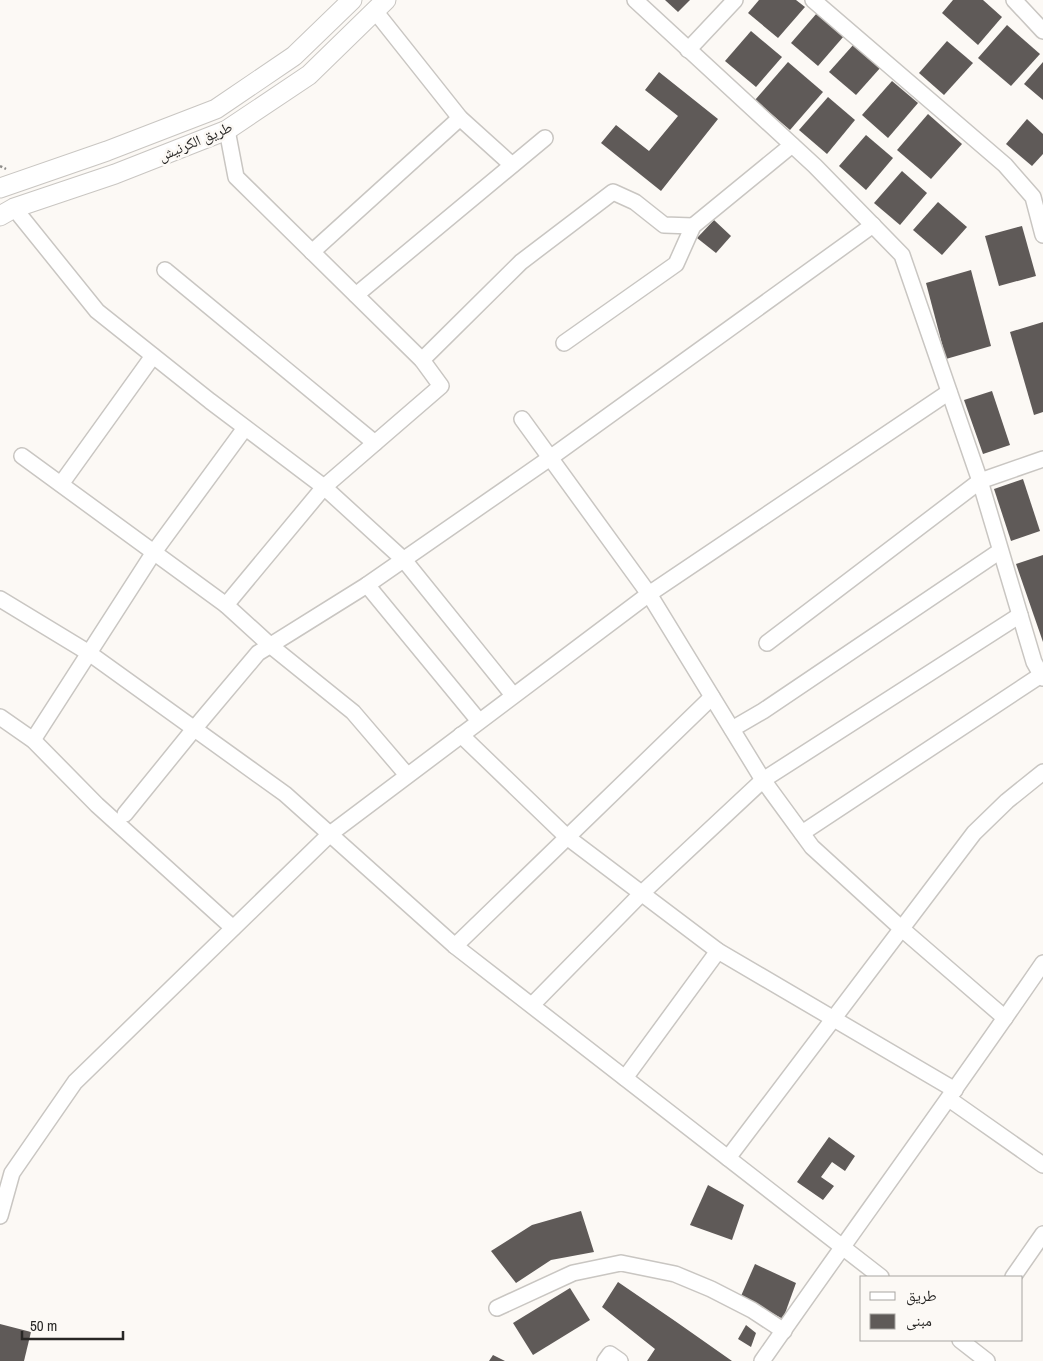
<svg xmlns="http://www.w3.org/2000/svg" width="1043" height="1361" font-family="'Archivo Narrow','Noto Naskh Arabic',sans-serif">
<rect width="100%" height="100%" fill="#fcf9f5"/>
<!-- building -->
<g fill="#5f5a58">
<polygon points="665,0 690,0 678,12"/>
<polygon points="759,0 796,0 805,7 778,38 748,13"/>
<polygon points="953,0 983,0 1002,17 978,45 942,13"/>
<polygon points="817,13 844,36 818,66 791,43"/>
<polygon points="1007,25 1040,54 1011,86 978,58"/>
<polygon points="751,31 782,57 756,87 725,61"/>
<polygon points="947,41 973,63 944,95 919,73"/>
<polygon points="854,44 881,67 856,95 829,72"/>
<polygon points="788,62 823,92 790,130 755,100"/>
<polygon points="1043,62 1043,100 1024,84"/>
<polygon points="659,72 718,119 661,191 601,143 616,125 649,151 678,116 645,90"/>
<polygon points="892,81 918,103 888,138 862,115"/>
<polygon points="828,97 855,120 827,154 799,130"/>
<polygon points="928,114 962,144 931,179 897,150"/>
<polygon points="1027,119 1043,134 1043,154 1032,166 1006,144"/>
<polygon points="866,135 893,158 866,190 839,166"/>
<polygon points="902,171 927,193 900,225 874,203"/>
<polygon points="938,202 967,227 942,255 913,230"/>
<polygon points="714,220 731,236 716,253 697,238"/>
<polygon points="1022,226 1036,276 999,286 985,236"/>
<polygon points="971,270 991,346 946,359 926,283"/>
<polygon points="1043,322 1043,412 1034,415 1010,332"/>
<polygon points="992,391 1010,445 983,454 964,400"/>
<polygon points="1023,479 1040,531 1011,541 994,489"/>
<polygon points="1043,555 1043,642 1016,564"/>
<polygon points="829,1137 855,1156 845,1171 832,1162 821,1177 834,1186 823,1200 797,1182"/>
<polygon points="708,1185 744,1205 732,1240 690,1225"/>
<polygon points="581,1211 594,1252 551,1260 516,1283 491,1251 532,1225"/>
<polygon points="755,1264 796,1283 783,1319 741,1296"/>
<polygon points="618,1282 675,1321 732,1361 647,1361 655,1349 602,1307"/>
<polygon points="570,1288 590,1320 533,1355 513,1323"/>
<polygon points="0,1324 31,1332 24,1361 0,1361"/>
<polygon points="746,1325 756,1333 751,1347 738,1339"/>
<polygon points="493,1355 505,1361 489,1361"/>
</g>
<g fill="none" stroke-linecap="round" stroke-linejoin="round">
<!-- minor casing -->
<g stroke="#c9c6c2" stroke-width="18">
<g id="minor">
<polyline points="635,0 815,166 902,255 980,481 1034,662 1043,678"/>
<polyline points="813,0 1005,165 1033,197 1043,235"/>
<polyline points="1014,0 1043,31"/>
<polyline points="375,11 460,118 512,165"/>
<polyline points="688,50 735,0"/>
<polyline points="14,208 97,311 210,401 324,487 404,560 513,695"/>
<polyline points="312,252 460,118"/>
<polyline points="165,270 375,443"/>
<polyline points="356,295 545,138"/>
<polyline points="564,343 676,264 693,226 792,145"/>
<polyline points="422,360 521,262 613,192 635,202 664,225 693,226"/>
<polyline points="522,419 649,594 763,780 812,847 902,929 1005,1018"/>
<polyline points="22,456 226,605 271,646 353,712 407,775"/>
<polyline points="61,484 153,356"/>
<polyline points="367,585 479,721"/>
<polyline points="0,599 89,653 285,794 455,946 881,1277"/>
<polyline points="226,605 324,487 441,386 422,360 236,177 227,130"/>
<polyline points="767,643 980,481 1043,459"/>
<polyline points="0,717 33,740 97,805 233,928"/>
<polyline points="732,729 763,711 1000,551"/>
<polyline points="461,735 567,837 718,951 955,1090"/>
<polyline points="33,740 154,552 245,428"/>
<polyline points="125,814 194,729 258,653 367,585 550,458 873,225"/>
<polyline points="802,833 1041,675"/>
<polyline points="455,946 712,697"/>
<polyline points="532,1005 642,893 763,780 1020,615"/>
<polyline points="625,1078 718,951"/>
<polyline points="949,1099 1043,1165"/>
<polyline points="728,1158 974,833 1007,801 1043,772"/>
<polyline points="0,1216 12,1173 75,1082 330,834 649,594 949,392"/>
<polyline points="1013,1277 1043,1234"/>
<polyline points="497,1308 573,1273 621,1263 675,1274 711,1289 752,1310 784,1331"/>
<polyline points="960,1340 987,1361"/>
<polyline points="605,1361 610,1354 620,1361"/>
<path d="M762,1361c93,-133 189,-264 281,-398"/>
</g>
</g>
<!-- major casing -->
<g stroke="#c9c6c2" stroke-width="21">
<g id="major">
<polyline points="0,188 107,151 216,109 294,56 352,0"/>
<polyline points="0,216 14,208 115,174 227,130 309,75 386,0"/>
</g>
</g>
<!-- path -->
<polyline stroke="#8f8d8a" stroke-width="2.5" stroke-dasharray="2.5 2.5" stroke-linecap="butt" points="0,166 6,169"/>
<!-- minor -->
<use href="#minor" stroke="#fff" stroke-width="15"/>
<!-- major -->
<use href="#major" stroke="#fff" stroke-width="19"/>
</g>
<g text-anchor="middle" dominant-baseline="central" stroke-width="5" stroke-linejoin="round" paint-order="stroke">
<!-- street labels -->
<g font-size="15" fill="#282725" stroke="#fcf9f5">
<text transform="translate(195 141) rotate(-23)">طريق الكرنيش</text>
</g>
</g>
<!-- legend -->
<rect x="860" y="1276" width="162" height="65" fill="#fcf9f5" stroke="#a7a5a2"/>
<rect x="870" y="1292" width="25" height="8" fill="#ffffff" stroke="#a7a5a2"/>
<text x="906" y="1301" font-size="15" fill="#282725">طريق</text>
<rect x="870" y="1314" width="25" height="15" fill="#5f5a58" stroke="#a7a5a2"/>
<text x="906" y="1326" font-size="15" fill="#282725">مبنى</text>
<!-- scale -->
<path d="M22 1331v8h101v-8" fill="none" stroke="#282725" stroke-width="2.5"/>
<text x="30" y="1331" font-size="15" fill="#282725" stroke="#fcf9f5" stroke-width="4" paint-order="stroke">50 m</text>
</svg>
